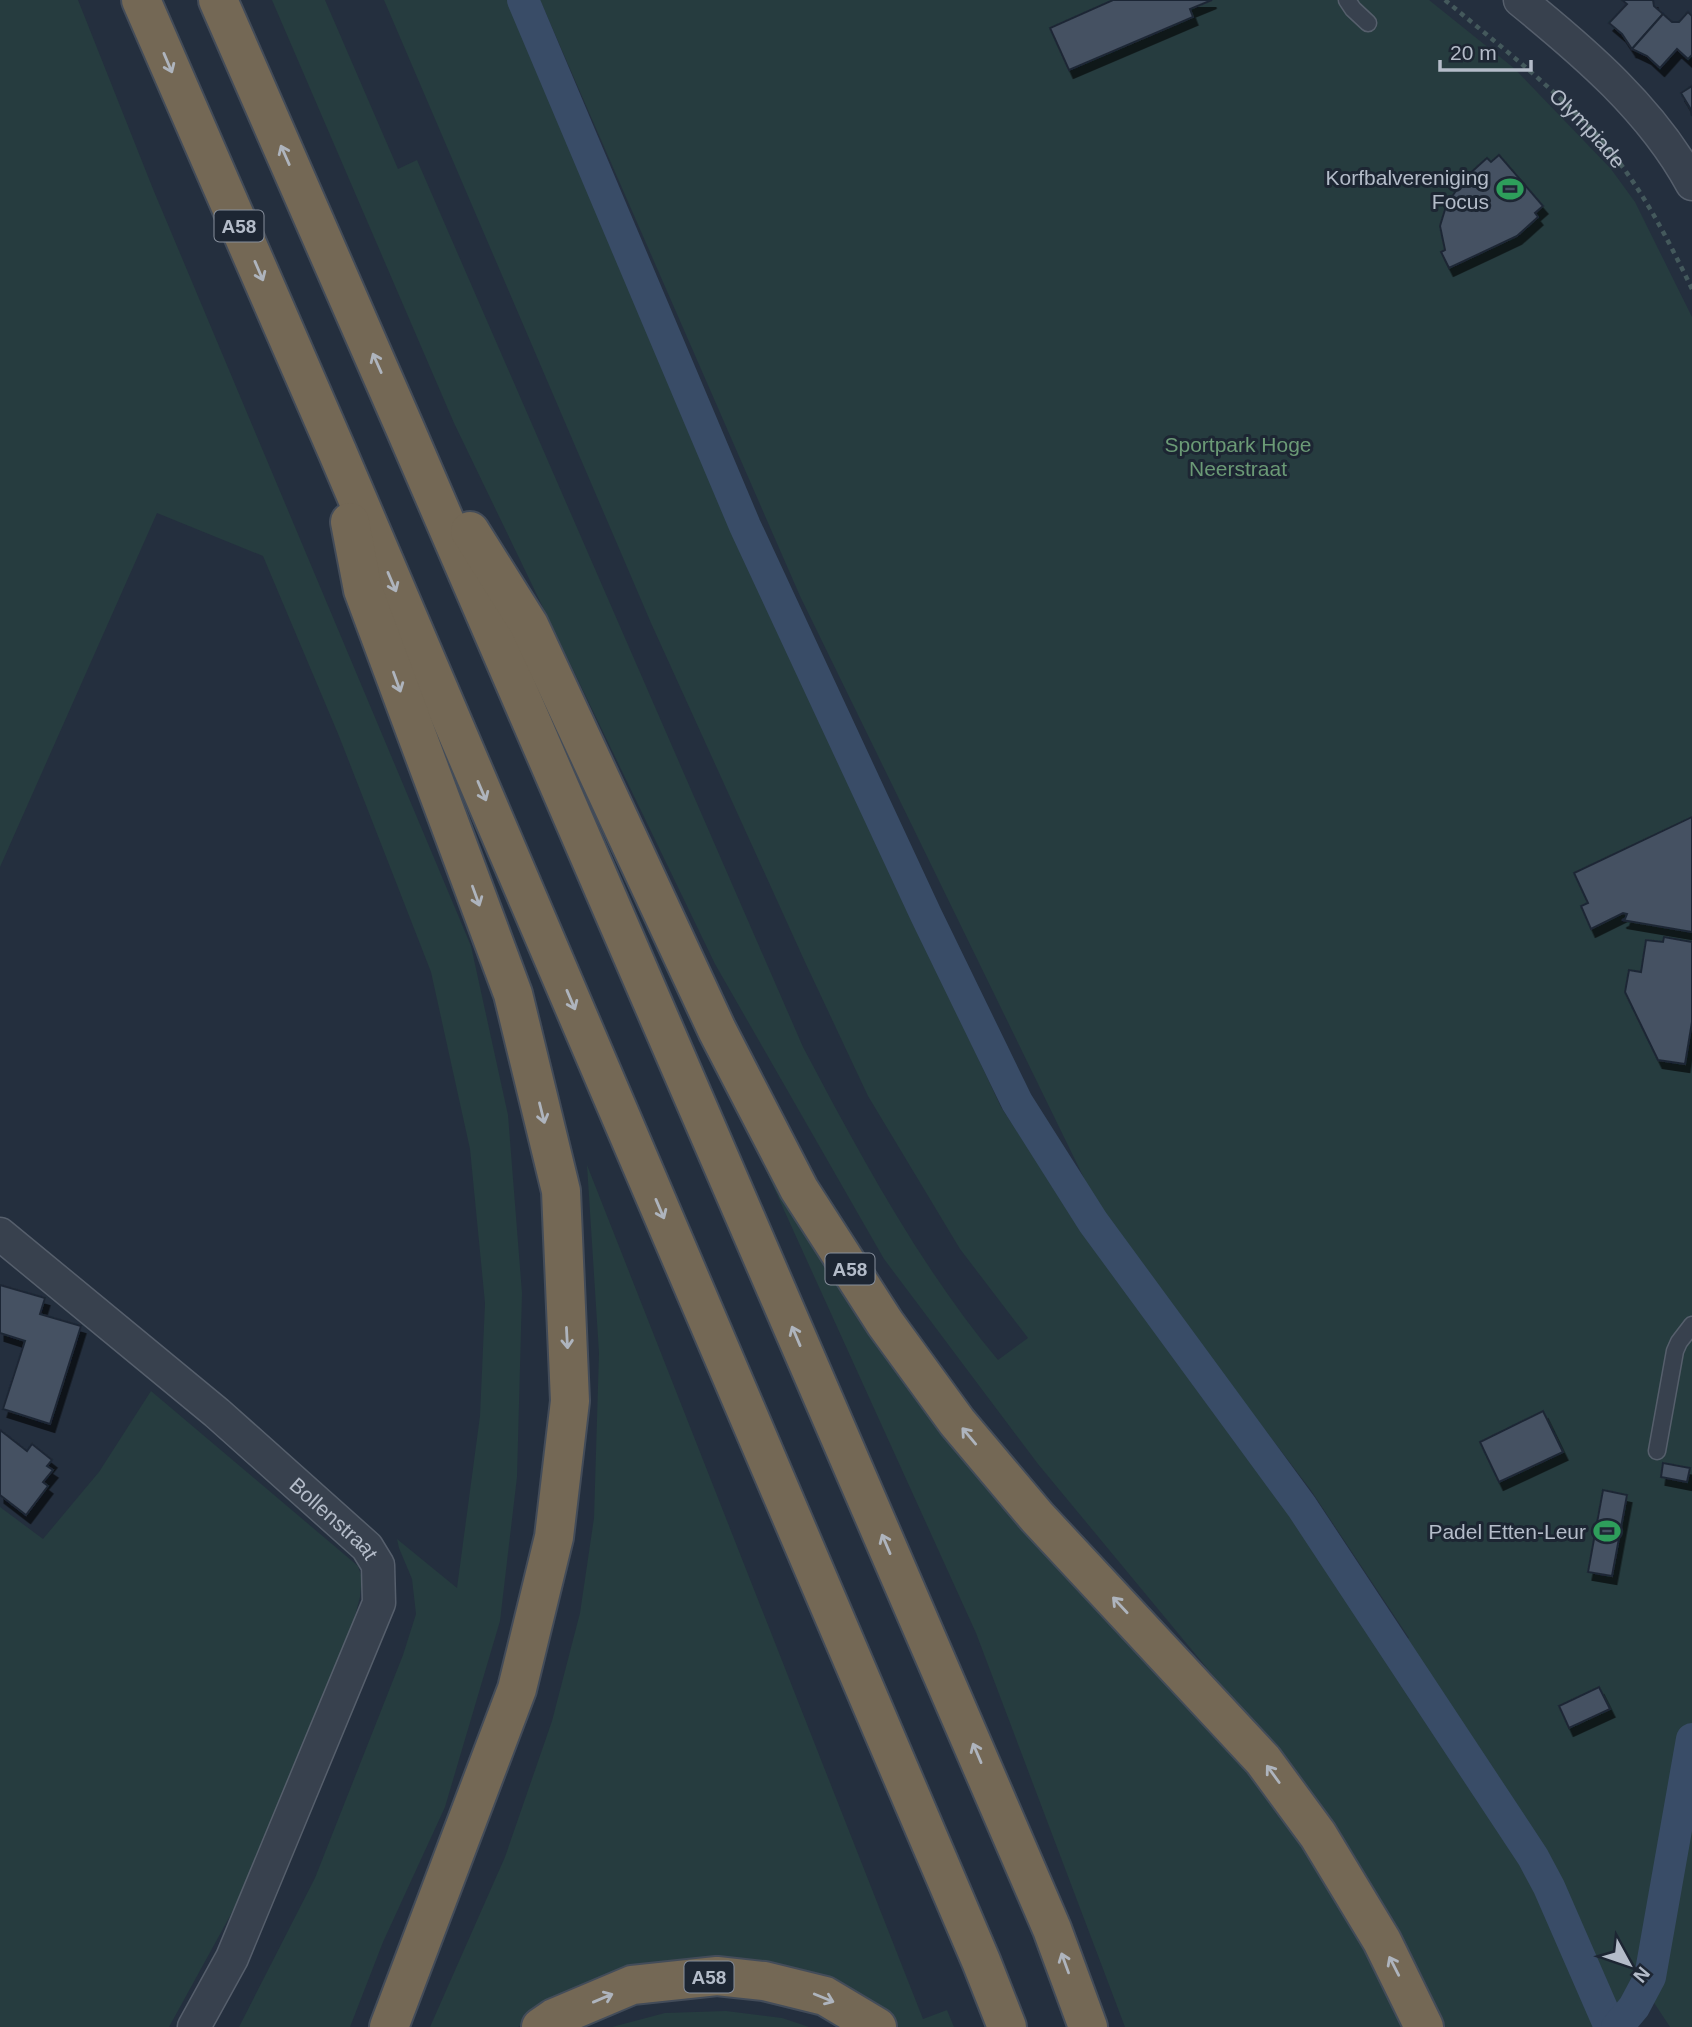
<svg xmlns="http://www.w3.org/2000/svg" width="1692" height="2027" font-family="Helvetica,sans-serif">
<defs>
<filter id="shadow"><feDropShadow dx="4.5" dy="8" stdDeviation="0" flood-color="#0009"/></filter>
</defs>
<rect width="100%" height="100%" fill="#242f3e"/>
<!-- green -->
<g fill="#263c3f">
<polygon points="0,0 78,0 153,189 471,946 508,1115 522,1293 517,1477 500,1621 445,1807 383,1942 350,2027 239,2027 315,1878 403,1655 416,1614 412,1579 399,1548 397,1539 457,1588 480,1416 485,1303 470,1149 431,972 339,736 263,556 157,513 0,867"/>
<path d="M272,0h53l73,169 19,-9 386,887c56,106 117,220 195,313l30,-22 -68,-89 -92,-153 -63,-134 -154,-339 -267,-623h125l236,560 256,547 87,132 201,275 251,375 54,130 2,8h-152l-91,-174 -75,-99 -240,-290 -154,-205 -169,-295 -261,-541z"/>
<polygon points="540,0 1429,0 1515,69 1611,169 1635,202 1692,317 1692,2027 1670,2027 1639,1980 1623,2005 1611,2012 1603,2007 1553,1881 1396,1644 1409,1638 1310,1489 1103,1217 800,596"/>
<polygon points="710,1047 778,1167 1286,1808 1409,2027 1125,2027 976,1633"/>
<polygon points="587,1165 923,2019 947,2010 954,2027 899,2027 851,1996 791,1977 555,2005 518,2027 430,2027 505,1857 552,1721 580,1613 594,1518 599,1353"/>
<polygon points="151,1391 358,1566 362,1578 360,1597 348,1642 253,1874 169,2027 0,2027 0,1507 43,1539 99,1472"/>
<polygon points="726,2011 782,2018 809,2027 612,2027 665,2013"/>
</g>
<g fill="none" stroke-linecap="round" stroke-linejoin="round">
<!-- canal -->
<g stroke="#394c67" stroke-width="32">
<polyline points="523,0 745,526 926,915 1017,1102 1093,1222 1302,1507 1533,1857 1549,1887 1610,2027"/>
<polyline points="1617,2027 1634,2007 1650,1977 1692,1739"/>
</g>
</g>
<!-- building -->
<g fill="#455162" stroke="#1f2835" stroke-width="2" filter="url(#shadow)">
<polygon points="1113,0 1212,0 1190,9 1193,17 1069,70 1050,28"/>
<polygon points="1622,0 1653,0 1654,6 1663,14 1632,49 1622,34 1609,23 1627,4"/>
<polygon points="1688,12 1692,16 1692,55 1688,59 1677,49 1660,68 1647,56 1632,49 1663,14 1672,22 1679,22"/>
<polygon points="1692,86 1692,116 1690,108 1681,93"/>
<polygon points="1499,155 1543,206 1535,213 1538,217 1517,236 1449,268 1441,252 1445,250 1440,226 1447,203 1456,191 1469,181 1466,177 1487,158 1491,162"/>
<polygon points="1692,817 1692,932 1622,920 1625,919 1627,914 1623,913 1591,929 1581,906 1588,903 1574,873"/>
<polygon points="1664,937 1692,942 1692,1022 1685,1064 1658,1060 1625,992 1629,970 1641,972 1646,940 1663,942"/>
<polygon points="0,1285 45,1298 40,1314 81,1326 50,1424 3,1409 25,1341 0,1333"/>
<polygon points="1543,1411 1563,1452 1499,1482 1480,1442"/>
<polygon points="0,1430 27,1451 32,1444 52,1460 47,1466 53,1470 43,1482 48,1486 26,1515 0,1495"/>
<polygon points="1663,1463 1690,1468 1687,1482 1661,1477"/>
<polygon points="1603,1490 1627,1495 1612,1576 1588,1572"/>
<polygon points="1599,1687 1610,1709 1569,1728 1559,1706"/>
</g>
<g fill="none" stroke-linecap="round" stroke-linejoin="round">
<!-- lane casing -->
<g stroke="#565f6c" stroke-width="19">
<g id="lane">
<polyline points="1347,0 1353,9 1368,23"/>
<polyline points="1657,1451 1675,1351 1679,1342 1692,1325"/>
</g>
</g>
<!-- street casing -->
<g stroke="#565f6c" stroke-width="35">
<g id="street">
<path d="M1520,0c64,52 132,110 172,184"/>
<path id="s2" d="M0,1234l217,179 150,134 11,18 1,38 -147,355 -38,69"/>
</g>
</g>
<!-- highway casing -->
<g stroke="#434c59" stroke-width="42">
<g id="highway">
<polyline points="141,0 337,451 981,1961 1007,2027"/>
<polyline points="218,0 404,426 1052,1929 1088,2027"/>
<polyline points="350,522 363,590 513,994 561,1191 570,1401 554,1537 517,1689 389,2027"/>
<polyline points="470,531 529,625 717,1030 799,1189 885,1323 957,1422 1037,1517 1263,1760 1318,1835 1382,1941 1424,2027"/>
<polyline points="541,2027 554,2018 632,1985 717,1976 764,1981 825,1996 877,2027"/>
</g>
</g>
<!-- path -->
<path stroke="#44595c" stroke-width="4.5" stroke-dasharray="5 5" stroke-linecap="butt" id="s1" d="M1445,0c50,42 103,83 148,131 43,46 72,102 99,158"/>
<!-- lane -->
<use href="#lane" stroke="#38414e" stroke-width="16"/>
<!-- street -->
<use href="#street" stroke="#38414e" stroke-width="32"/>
<!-- highway -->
<use href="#highway" stroke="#746855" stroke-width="38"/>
</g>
<!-- one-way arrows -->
<defs><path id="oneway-shaft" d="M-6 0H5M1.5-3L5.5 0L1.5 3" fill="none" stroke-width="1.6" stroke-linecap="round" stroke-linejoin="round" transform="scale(1.75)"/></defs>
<g stroke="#aeb4bd">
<use href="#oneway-shaft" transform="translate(168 63) rotate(67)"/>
<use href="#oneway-shaft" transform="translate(285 155) rotate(-114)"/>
<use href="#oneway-shaft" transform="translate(259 271) rotate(67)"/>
<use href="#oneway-shaft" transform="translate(377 363) rotate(-114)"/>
<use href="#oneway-shaft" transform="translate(392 582) rotate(67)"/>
<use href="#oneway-shaft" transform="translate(397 682) rotate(70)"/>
<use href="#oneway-shaft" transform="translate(482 791) rotate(67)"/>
<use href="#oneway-shaft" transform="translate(476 896) rotate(70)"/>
<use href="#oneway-shaft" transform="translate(571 1000) rotate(67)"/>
<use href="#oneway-shaft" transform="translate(542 1113) rotate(76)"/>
<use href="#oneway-shaft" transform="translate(660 1209) rotate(67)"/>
<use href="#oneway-shaft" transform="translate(796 1336) rotate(-113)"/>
<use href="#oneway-shaft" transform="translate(567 1338) rotate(87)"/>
<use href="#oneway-shaft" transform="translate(969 1436) rotate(-130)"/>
<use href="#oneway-shaft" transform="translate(886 1544) rotate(-113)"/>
<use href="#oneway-shaft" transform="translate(1120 1605) rotate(-133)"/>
<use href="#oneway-shaft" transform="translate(977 1753) rotate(-113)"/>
<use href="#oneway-shaft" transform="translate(1273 1774) rotate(-126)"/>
<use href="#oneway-shaft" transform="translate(1065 1963) rotate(-110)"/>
<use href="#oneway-shaft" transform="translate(1394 1966) rotate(-117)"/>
<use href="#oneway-shaft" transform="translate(603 1998) rotate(-23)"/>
<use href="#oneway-shaft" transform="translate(824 1998) rotate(22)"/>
</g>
<!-- icons -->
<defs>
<g id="stadium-bare" transform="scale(2.1)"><path d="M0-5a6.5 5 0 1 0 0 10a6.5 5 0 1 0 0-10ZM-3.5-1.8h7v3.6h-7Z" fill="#2e9e5b" stroke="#1d2633" stroke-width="2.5" paint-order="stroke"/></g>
</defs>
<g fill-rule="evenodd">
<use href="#stadium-bare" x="1510" y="189"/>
<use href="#stadium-bare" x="1607" y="1531"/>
</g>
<g text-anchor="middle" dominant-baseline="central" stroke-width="6" stroke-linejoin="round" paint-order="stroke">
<!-- shield labels -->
<g fill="#1d2633" stroke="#878f9c" stroke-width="2">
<rect x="214.5" y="210.5" width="49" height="31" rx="5"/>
<rect x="825.5" y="1253.5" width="49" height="31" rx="5"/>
<rect x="684.5" y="1961.5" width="49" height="31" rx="5"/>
</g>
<g font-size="19" font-weight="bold" fill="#b4bcc9">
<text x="239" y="226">A58</text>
<text x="850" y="1269">A58</text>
<text x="709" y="1977">A58</text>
</g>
<!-- street labels -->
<g font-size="21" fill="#b4bcc9" stroke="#1d2633">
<text stroke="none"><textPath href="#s1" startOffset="192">Olympiade</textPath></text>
<text stroke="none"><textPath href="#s2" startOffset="439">Bollenstraat</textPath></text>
</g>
<!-- poi labels -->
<g font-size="21" fill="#b4bcc9" stroke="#1d2633" text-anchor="end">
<text x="1489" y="177">Korfbalvereniging<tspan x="1489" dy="24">Focus</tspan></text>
<text x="1586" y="1531">Padel Etten-Leur</text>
</g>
<!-- park labels -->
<g font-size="21" fill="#6b9a76" stroke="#1d2633">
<text x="1238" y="444">Sportpark Hoge<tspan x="1238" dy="24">Neerstraat</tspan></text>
</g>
</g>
<!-- north arrow -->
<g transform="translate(1629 1964) rotate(130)" stroke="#1d2633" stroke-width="5" paint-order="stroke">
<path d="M0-5L12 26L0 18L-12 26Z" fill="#b4bcc9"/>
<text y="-10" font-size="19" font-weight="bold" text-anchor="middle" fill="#b4bcc9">N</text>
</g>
<!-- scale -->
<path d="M1440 60v10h91v-10" fill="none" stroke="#b4bcc9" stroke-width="3.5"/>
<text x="1450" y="60" font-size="21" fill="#b4bcc9" stroke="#1d2633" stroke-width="5" paint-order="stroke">20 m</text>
</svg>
